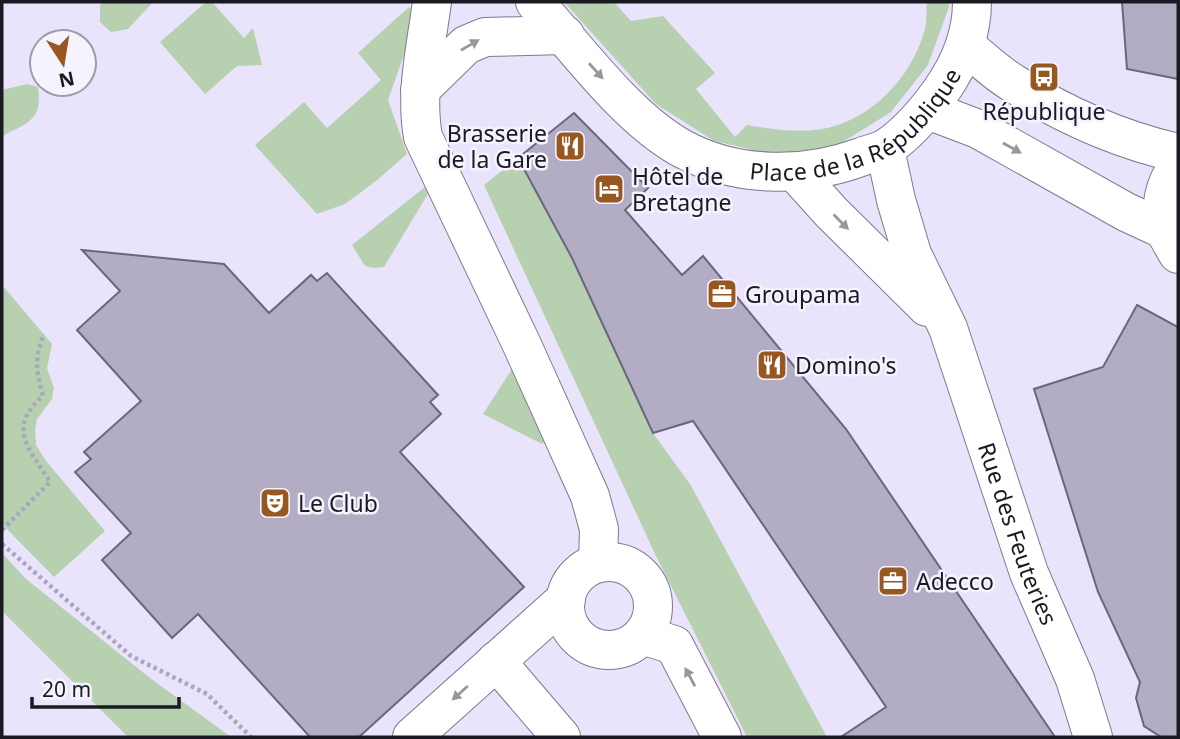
<svg xmlns="http://www.w3.org/2000/svg" width="1180" height="739" font-family="'Noto Sans',sans-serif">
<rect width="100%" height="100%" fill="#e9e4fc"/>
<!-- green -->
<g fill="#b6d0b0">
<polygon points="103,2 153,2 128,29 111,32 100,22 100,5"/>
<polygon points="206,2 212,2 244,38 253,28 262,65 237,66 205,94 160,42"/>
<path d="M564,2h50l17,19 32,-5 52,57 -19,16 39,48 12,-12c30,5 62,10 91,0 42,-14 76,-54 87,-96 2,-9 1,-19 2,-27h22v5l-21,58 -37,47 -53,33 -62,10 -62,-14 -58,-37z"/>
<polygon points="409,7 418,15 388,100 407,154 376,181 345,204 317,214 255,145 304,102 327,128 381,80 358,53"/>
<path d="M27,84l11,3c5,33 -10,36 -36,49v-46z"/>
<polygon points="518,158 572,258 653,433 690,484 827,737 747,737 656,556 484,185"/>
<polygon points="425,187 429,192 384,267 374,268 365,266 352,245"/>
<polygon points="2,285 52,344 47,368 54,388 52,399 37,419 35,430 36,445 46,461 105,531 54,577 2,524"/>
<polygon points="512,369 525,381 550,436 542,444 483,414"/>
<polygon points="2,553 26,579 150,678 231,737 128,737 2,611"/>
</g>
<!-- building -->
<g fill="#b2adc4" stroke="#6a667b" stroke-width="2">
<polygon points="1122,2 1178,2 1178,79 1127,69"/>
<polygon points="574,113 648,188 625,210 682,275 703,256 846,429 1055,737 841,737 886,707 693,421 653,433 572,258 518,158"/>
<polygon points="82,250 224,264 269,313 311,275 317,281 327,273 438,395 430,402 441,414 400,452 524,587 359,737 310,737 198,614 172,638 102,560 131,533 75,472 91,459 84,452 141,401 77,330 120,291"/>
<polygon points="1137,305 1178,327 1178,737 1161,737 1144,726 1136,698 1140,682 1098,592 1034,389 1103,367"/>
</g>
<g fill="none" stroke-linecap="round" stroke-linejoin="round">
<!-- minor casing -->
<g stroke="#7e798f" stroke-width="40">
<g id="minor">
<path d="M432,2c-6,45 -17,90 -9,135l99,208 68,151 9,33 -1,34"/>
<polyline points="420,90 466,45 485,37 565,35"/>
<circle cx="609" cy="606" r="44"/>
<polyline points="642,635 674,645 722,737"/>
<polyline points="496,661 561,737"/>
<polyline points="412,737 566,599"/>
</g>
</g>
<!-- major casing -->
<g stroke="#7e798f" stroke-width="40">
<g id="major">
<path id="s1" d="M535,2c41,46 92,116 146,146 55,30 123,30 180,9 8,-3 18,-5 25,-9 23,-15 40,-36 55,-57 19,-27 31,-56 31,-89"/>
<path d="M966,46c15,12 30,27 47,37 51,32 107,57 165,70"/>
<polyline points="928,110 978,129 1126,212 1165,230"/>
<path id="s2" d="M885,149l11,51 16,54 36,74 81,245 46,106 18,58"/>
<path d="M1178,167c-14,16 -19,42 -13,63 3,8 9,17 13,24"/>
<polyline points="795,172 831,212 927,307"/>
</g>
</g>
<!-- path -->
<g stroke="#aba7ba" stroke-width="4.5" stroke-dasharray="3.5 3.5" stroke-linecap="butt">
<path d="M2,530l48,-48c-21,-34 -44,-54 -7,-86 -7,-26 -9,-37 1,-62"/>
<polyline points="2,544 131,656 207,694 251,737"/>
</g>
<!-- minor -->
<use href="#minor" stroke="#fff" stroke-width="38"/>
<!-- major -->
<use href="#major" stroke="#fff" stroke-width="38"/>
</g>
<!-- one-way arrows -->
<defs><path id="oneway-solid" d="M-6-.8H1V-3.2L6.5 0L1 3.2V.8H-6Z" transform="scale(1.75)"/></defs>
<g fill="#98989c">
<use href="#oneway-solid" transform="translate(470 45) rotate(-30)"/>
<use href="#oneway-solid" transform="translate(596 71) rotate(48)"/>
<use href="#oneway-solid" transform="translate(1012 148) rotate(29)"/>
<use href="#oneway-solid" transform="translate(841 222) rotate(45)"/>
<use href="#oneway-solid" transform="translate(690 677) rotate(-118)"/>
<use href="#oneway-solid" transform="translate(460 693) rotate(138)"/>
</g>
<!-- icons -->
<defs>
<g id="bus-square" transform="scale(1.575)"><rect x="-9" y="-9" width="18" height="18" rx="4" fill="#975721" stroke="#f5f3fd"/><path d="M-5-6H5V4H4V6H2V4H-2V6H-4V4H-5ZM-3.5-4V0h7V-4ZM-3.5 1.2v1.5H-2V1.2ZM2 1.2v1.5H3.5V1.2Z" fill="#fff"/></g>
<g id="restaurant-square" transform="scale(1.575)"><rect x="-9" y="-9" width="18" height="18" rx="4" fill="#975721" stroke="#f5f3fd"/><path d="M-5-6h1v4h1v-4h1v4h1v-4h1v5L-1.5 .5V6h-2V.5L-5-1ZM5-6V6H3V1.5H1.5Q1.5-4 5-6Z" fill="#fff"/></g>
<g id="hotel-square" transform="scale(1.575)"><rect x="-9" y="-9" width="18" height="18" rx="4" fill="#975721" stroke="#f5f3fd"/><path d="M-6-4.5h1.5V1H6V5H4.5V3h-9V5H-6ZM-4 0a1.8 1.8 0 1 1 3.6 0ZM.5 0V-2.5h3Q6-2.5 6 0Z" fill="#fff"/></g>
<g id="office-square" transform="scale(1.575)"><rect x="-9" y="-9" width="18" height="18" rx="4" fill="#975721" stroke="#f5f3fd"/><path d="M-6-3h4V-5.5h4V-3h4V5H-6ZM-1-4.5V-3h2v-1.5ZM-6 0V1H6V0Z" fill="#fff"/></g>
<g id="theatre-square" transform="scale(1.575)"><rect x="-9" y="-9" width="18" height="18" rx="4" fill="#975721" stroke="#f5f3fd"/><path d="M-5-5.5Q0-4 5-5.5V0Q5 5 0 6Q-5 5-5 0ZM-3.3-2.5H-1v1.5H-3.3ZM1-2.5H3.3v1.5H1ZM-2.8 1Q0 5.5 2.8 1Z" fill="#fff"/></g>
</defs>
<g fill-rule="evenodd">
<use href="#bus-square" x="1044" y="77"/>
<use href="#restaurant-square" x="570" y="146"/>
<use href="#hotel-square" x="609" y="189"/>
<use href="#office-square" x="722" y="294"/>
<use href="#restaurant-square" x="772" y="365"/>
<use href="#theatre-square" x="275" y="503"/>
<use href="#office-square" x="893" y="581"/>
</g>
<g text-anchor="middle" dominant-baseline="central" stroke-width="5" stroke-linejoin="round" paint-order="stroke">
<!-- poi labels -->
<g font-size="23" fill="#1b1a22" stroke="#f5f3fd" text-anchor="start">
<text x="1044" y="111" text-anchor="middle">République</text>
<text x="547" y="133" text-anchor="end">Brasserie<tspan x="547" dy="26">de la Gare</tspan></text>
<text x="632" y="176">Hôtel de<tspan x="632" dy="26">Bretagne</tspan></text>
<text x="745" y="294">Groupama</text>
<text x="795" y="365">Domino's</text>
<text x="298" y="503">Le Club</text>
<text x="916" y="581">Adecco</text>
</g>
<!-- street labels -->
<g font-size="23" fill="#1b1a22" stroke="#f5f3fd">
<text stroke="none"><textPath href="#s1" startOffset="402">Place de la République</textPath></text>
<text stroke="none"><textPath href="#s2" startOffset="408">Rue des Feuteries</textPath></text>
</g>
</g>
<!-- border -->
<rect width="1180" height="739" fill="none" stroke="#1b1a22" stroke-width="7"/>
<!-- north arrow -->
<g transform="translate(63 63) rotate(168)"><circle r="33" fill="#f5f3fd" stroke="#9e9ca5" stroke-width="2"/>
<path d="M0-5L12 26L0 18L-12 26Z" fill="#975721"/>
<text y="-10" font-size="19" font-weight="bold" text-anchor="middle" fill="#1b1a22">N</text>
</g>
<!-- scale -->
<path d="M32 697v10h147v-10" fill="none" stroke="#1b1a22" stroke-width="3.5"/>
<text x="42" y="697" font-size="21" fill="#1b1a22" stroke="#f5f3fd" stroke-width="5" paint-order="stroke">20 m</text>
</svg>
